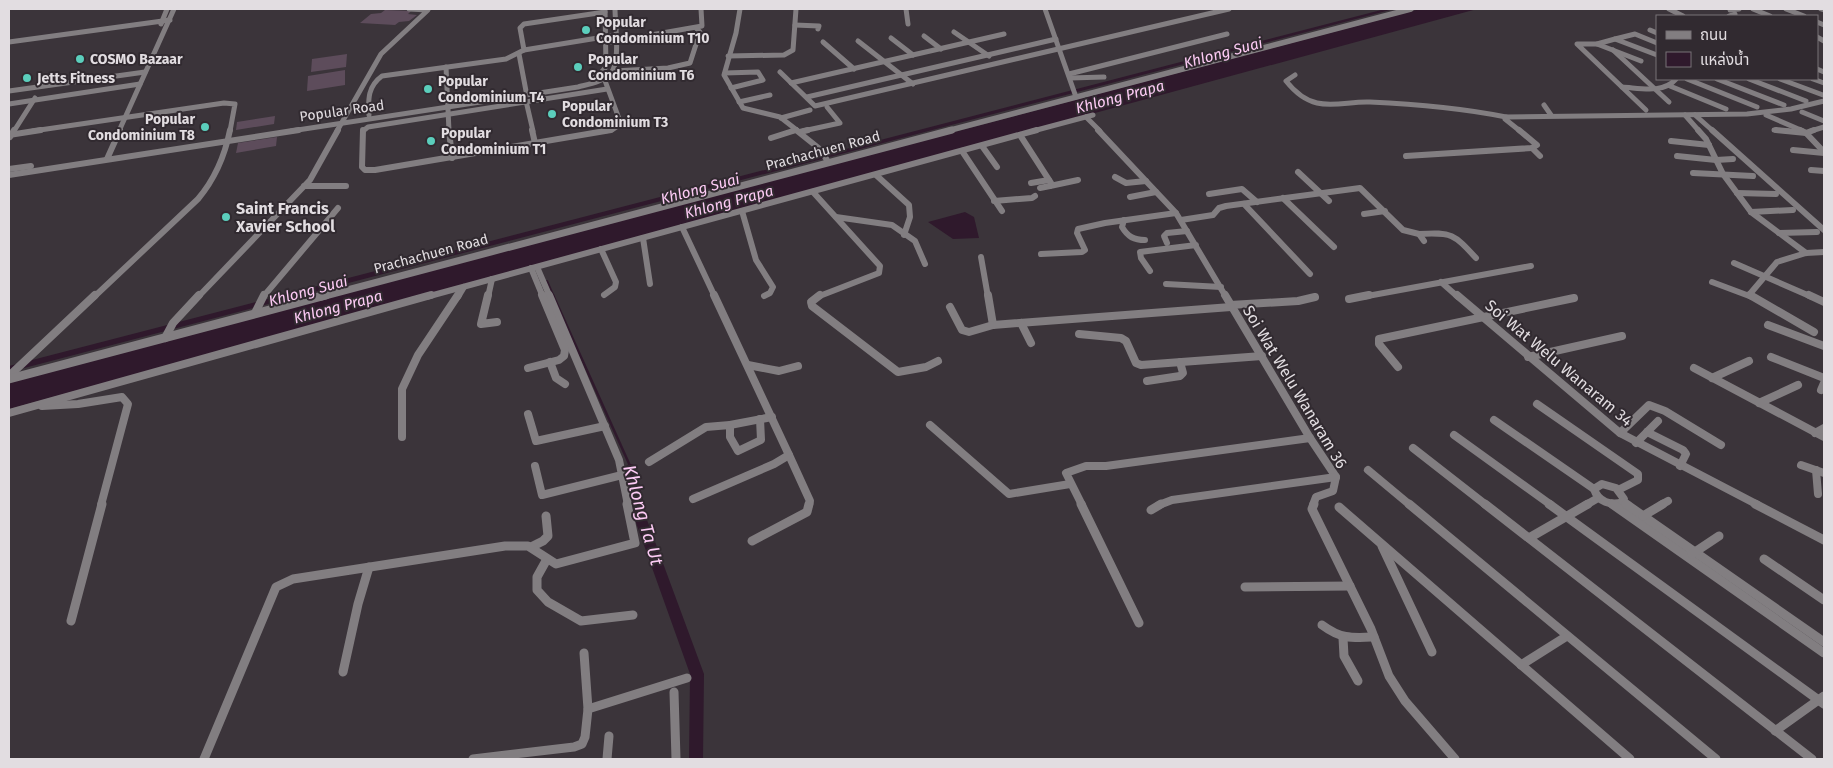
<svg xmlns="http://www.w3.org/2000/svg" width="1833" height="768" font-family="'Fira Sans','Noto Sans Thai',sans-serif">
<rect width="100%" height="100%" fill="#3b343a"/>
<!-- green -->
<g fill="#5d4c5b">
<polygon points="385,10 411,11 408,14 417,15 409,21 399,22 395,25 360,23 371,14 381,13"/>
<polygon points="347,54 346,67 311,72 312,59"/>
<polygon points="345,70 345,85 307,91 308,76"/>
<polygon points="275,116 274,124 236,130 237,122"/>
<polygon points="277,137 276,146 236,153 238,143"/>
</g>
<!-- water -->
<g fill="#2f192c">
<polygon points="1420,9 1477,9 9,409 9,382"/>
<polygon points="965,212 974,217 979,238 953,239 928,222"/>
</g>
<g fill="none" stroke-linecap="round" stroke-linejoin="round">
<!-- stream-far1 -->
<polyline stroke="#2f192c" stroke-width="2" points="547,281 554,297"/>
<!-- stream -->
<polyline stroke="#2f192c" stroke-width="2.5" points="553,295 631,468"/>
<!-- canal -->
<g fill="#2f192c" fill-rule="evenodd">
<polygon points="1385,9 1394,9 9,372 9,366"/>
<polygon points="631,464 635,465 636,468 647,520 704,674 703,759 689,759 690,674 635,520 626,468 627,465"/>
</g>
<!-- minor-far3 -->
<g stroke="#827e81" stroke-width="5">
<polyline points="740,9 736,33 724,75 743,108 780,117 798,131"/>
<polyline points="906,9 908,24"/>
<polyline points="1045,9 1076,97"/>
<polyline points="1669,9 1683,16"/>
<polyline points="1753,9 1770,16"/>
<polyline points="1786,9 1804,16"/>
<polyline points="1821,9 1824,10"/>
<polyline points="1730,10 1739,9"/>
<polyline points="1729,16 1735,14"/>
<polyline points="1817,22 1824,25"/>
<polyline points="161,24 167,9"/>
<polyline points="795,25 819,26 818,29"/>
<polyline points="1650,30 1657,33"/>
<polyline points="954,32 989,56"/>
<polyline points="924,36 941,49"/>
<polyline points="1817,37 1824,41"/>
<polyline points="891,38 913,55"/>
<polyline points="1615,39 1597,44 1577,44 1646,110"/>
<polyline points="858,41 913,84"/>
<polyline points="9,42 170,20"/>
<polyline points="611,42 702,26 701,9"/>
<polyline points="823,42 854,69"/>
<polyline points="1657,43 1635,34 1615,39 1657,55"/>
<polyline points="1597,44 1641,61"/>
<polyline points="524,50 610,36"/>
<polyline points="1613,50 1669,102"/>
<polyline points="519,54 526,91"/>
<polyline points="728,56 784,55 793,50 796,9"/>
<polyline points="446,67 449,131"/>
<polyline points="1817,69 1824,72"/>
<polyline points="614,71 668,68 690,63 700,32 696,28"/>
<polyline points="780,72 815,106 1229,9"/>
<polyline points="725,73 758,72 763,80 731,88"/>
<polyline points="1069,74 1227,34"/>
<path d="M1295,75l-9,6c8,10 18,19 31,22 17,4 35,-2 53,-1 46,2 91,6 136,15"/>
<polyline points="1070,78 1104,77"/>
<polyline points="591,79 599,75 606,67 605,9"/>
<polyline points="1687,79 1757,107"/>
<polyline points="1717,79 1784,105"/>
<polyline points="1749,79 1806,101"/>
<polyline points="1780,79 1823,95"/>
<polyline points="1813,79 1824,83"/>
<polyline points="791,83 1004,34"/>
<polyline points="1670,86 1726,109"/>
<path d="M1622,87c18,1 41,7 54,-8"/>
<polyline points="9,91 145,72"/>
<polyline points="807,97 1056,39"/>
<polyline points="526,101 533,131"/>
<polyline points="739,102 770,95"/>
<polyline points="9,104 140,84"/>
<polyline points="1544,105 1551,115"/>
<polyline points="1802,112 1824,121"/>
<path d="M369,115c-1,-16 -1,-29 13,-39l124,-17 18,-9 -4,-22 4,-4 81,-12"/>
<polyline points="1685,115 1699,131"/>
<polyline points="1695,115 1713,131"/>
<polyline points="1766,115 1803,131"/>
<polyline points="1086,117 1100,131"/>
<polyline points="781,118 810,110"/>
<polyline points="1774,130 1789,131"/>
<polyline points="14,131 35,98"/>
<polyline points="33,131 224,103 235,104 230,131"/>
<polyline points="119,131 174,9"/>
<path d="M291,131l287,-44c11,-3 24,-5 32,-13 11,-10 5,-50 5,-65"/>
<polyline points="337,131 381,54 428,10 409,9"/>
<polyline points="363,131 368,127 607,89"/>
<polyline points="604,131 612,130 621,124 604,78"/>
<polyline points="792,131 797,130"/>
<polyline points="803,131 840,123 827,107"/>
<polyline points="1033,131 1093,115"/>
<polyline points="1520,131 1505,119 1506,117 1747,114 1791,109 1824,101"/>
<polyline points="1811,131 1824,127"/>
</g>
<!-- minor-far2 -->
<g stroke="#827e81" stroke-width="6">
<polyline points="363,130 362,167 365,170 375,170 611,130"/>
<polyline points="449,130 452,158"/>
<polyline points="532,130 535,143"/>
<polyline points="796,130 821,150 828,162"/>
<polyline points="1098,130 1176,213 1226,297"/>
<polyline points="1698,130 1706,139 1723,174 1751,212 1806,253"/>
<polyline points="1712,130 1824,230"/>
<polyline points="1776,130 1806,133 1814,130"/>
<polyline points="1800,130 1806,133 1824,152"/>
<polyline points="800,132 808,130"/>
<polyline points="9,135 41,130"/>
<polyline points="1020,135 1051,183 1050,186 1040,188"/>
<polyline points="10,137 14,130"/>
<polyline points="771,138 796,130"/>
<polyline points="1671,141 1709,145"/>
<polyline points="982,146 997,167"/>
<polyline points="1532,148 1540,156"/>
<polyline points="1793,150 1824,153"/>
<polyline points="962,151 1002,211"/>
<polyline points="1406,156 1532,148 1537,145 1519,130"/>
<polyline points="1677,156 1716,160 1733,159"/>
<polyline points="107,159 120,130"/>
<polyline points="9,169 31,166"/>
<polyline points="1811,170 1824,171"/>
<polyline points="1298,172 1329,201"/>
<polyline points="1693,173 1753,176"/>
<polyline points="9,175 299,130"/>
<polyline points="876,175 909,205 910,217 904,235"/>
<polyline points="1115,177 1126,183 1146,181"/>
<polyline points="1031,183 1049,180"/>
<polyline points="304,186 346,186"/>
<polyline points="1050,186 1078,180"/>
<polyline points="813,192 880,266 879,273 817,297"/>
<polyline points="1737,193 1776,194"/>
<polyline points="1209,194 1242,189 1257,202"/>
<polyline points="1130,197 1156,192"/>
<polyline points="1283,198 1334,247"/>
<polyline points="994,201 1032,198 1035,196"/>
<polyline points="1244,204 1310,274"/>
<polyline points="742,211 756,260 773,287 770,293 764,296"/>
<polyline points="1751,212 1793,210"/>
<polyline points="1364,214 1385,211"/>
<polyline points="836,217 892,225 915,241 925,264"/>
<path d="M1124,220l-2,7c6,10 12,13 23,13"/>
<polyline points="1181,220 1213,215 1219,208 1226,206 1360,188 1403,230 1419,234 1424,241"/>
<polyline points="682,227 715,297"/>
<polyline points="1779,233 1817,232"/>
<path d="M1419,234c33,-2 35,0 57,24"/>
<polyline points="643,238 650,284"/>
<polyline points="1167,243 1164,236 1167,233 1187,231"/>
<polyline points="601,249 616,282 615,287 604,295"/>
<polyline points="1041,254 1082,252 1085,250 1077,233 1078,229 1105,223 1176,213"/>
<polyline points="981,257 988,297"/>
<polyline points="1734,263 1812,297"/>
<polyline points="537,267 550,297"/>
<polyline points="531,268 543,297"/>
<polyline points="1150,271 1141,258 1140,252 1196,245"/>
<polyline points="1441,282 1458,297"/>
<polyline points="1712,282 1752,297"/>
<polyline points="1166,284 1221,287"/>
<polyline points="1749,295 1777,262 1806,253 1824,252"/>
<path d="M94,297l104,-98c16,-19 27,-44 32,-69"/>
<polyline points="198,297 310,180 338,130"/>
<polyline points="263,297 338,208"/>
<polyline points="426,297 1037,130"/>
<polyline points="458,297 464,287"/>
<polyline points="488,297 492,279"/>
<polyline points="1362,297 1531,266"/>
</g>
<!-- minor-far1 -->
<g stroke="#827e81" stroke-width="8">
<polyline points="488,295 481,324 497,322"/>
<polyline points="549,295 619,460 628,505"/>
<polyline points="820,295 811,302 812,306 898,372 926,367 938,361"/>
<polyline points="988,295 993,325"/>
<polyline points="1225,295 1310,438 1336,477 1333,491 1316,497 1313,505"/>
<polyline points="1457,295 1620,433 1758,505"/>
<polyline points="1750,295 1814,332"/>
<polyline points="1809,295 1824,302"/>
<polyline points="1349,299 1369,295"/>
<polyline points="1230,305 1298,301 1315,297"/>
<polyline points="950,307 962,330 969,332 993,325 1231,307"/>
<polyline points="255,313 264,295"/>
<polyline points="1021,323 1031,343"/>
<polyline points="1768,325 1824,346"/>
<polyline points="1079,334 1121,338 1126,341 1136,363 1141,365 1262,356"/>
<polyline points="165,338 173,323 199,295"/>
<polyline points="1528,357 1622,336"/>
<polyline points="1771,357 1824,378"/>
<polyline points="550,362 556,378 565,384"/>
<polyline points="748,365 779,371 798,366"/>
<polyline points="1398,367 1379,344 1379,339 1574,298"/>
<polyline points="528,368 559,360 564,356 565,350 542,295"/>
<polyline points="1694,368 1824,437"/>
<polyline points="9,376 95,295"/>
<polyline points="1712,378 1749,361"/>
<polyline points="1147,381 1180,376 1183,373 1180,362"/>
<polyline points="1821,390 1824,383"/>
<polyline points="1759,403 1798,385"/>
<polyline points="1537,404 1638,474 1638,480 1618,490"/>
<polyline points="42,406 78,404 122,397 128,404 101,505"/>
<polyline points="9,413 431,295"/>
<polyline points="528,414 536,441 605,426"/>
<polyline points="1494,420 1594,489"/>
<polyline points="730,425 730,437 738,451 761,440 760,419"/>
<polyline points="930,425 1009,494 1070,484"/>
<polyline points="1647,432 1683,450 1686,454 1680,466"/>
<polyline points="1620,433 1649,405 1665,411 1721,445"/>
<polyline points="1815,433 1824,428"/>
<polyline points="1454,435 1551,505"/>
<polyline points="402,437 402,389 418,355 458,295"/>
<polyline points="1636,443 1658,421"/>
<polyline points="1413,448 1486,505"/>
<polyline points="789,455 810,501 809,505"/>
<polyline points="649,462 706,427 730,425 772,417"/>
<polyline points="1801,465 1824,473"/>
<polyline points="535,466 542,495 622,475"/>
<polyline points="1368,470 1410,505"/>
<polyline points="1816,470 1818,494"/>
<path d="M1602,484l14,4 8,11 -1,3c-12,4 -25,0 -29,-13z"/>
<polyline points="693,499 774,464 789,455 714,295"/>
<polyline points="1623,502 1628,505"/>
<polyline points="1612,504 1614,505"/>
<polyline points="1082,505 1066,473 1086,466 1106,466 1310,438"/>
<polyline points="1159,505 1172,500 1336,477"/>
<polyline points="1586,505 1598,498"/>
<polyline points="1661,505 1668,501"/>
</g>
<!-- minor -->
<g stroke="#827e81" stroke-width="9">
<polyline points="1081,504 1139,623"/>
<polyline points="1314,504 1312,509 1371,629 1389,676 1405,701 1455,759"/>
<polyline points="1409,504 1716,759"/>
<polyline points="1485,504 1812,759"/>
<polyline points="1549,504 1824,704"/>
<polyline points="1612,504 1824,653"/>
<polyline points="1626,504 1824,642"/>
<polyline points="1755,504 1824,540"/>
<polyline points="1339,507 1630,759"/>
<polyline points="1151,510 1161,504"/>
<polyline points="1643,516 1663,504"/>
<polyline points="1529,538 1588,504"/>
<polyline points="752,541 807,512 809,504"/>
<polyline points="1382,546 1432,652"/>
<polyline points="531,547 543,541 548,536 546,516"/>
<polyline points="1692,554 1719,536"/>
<polyline points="547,559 537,577 537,590 548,602 581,621 633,615"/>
<polyline points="1764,559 1824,600"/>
<polyline points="1245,587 1350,586"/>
<polyline points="71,621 102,504"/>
<path d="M1322,625c19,14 29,13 52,12"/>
<polyline points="1343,638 1344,656 1358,681"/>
<polyline points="584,653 588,709"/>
<polyline points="1521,665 1567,636"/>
<polyline points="343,672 358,604 369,567"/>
<polyline points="674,692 676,759"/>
<polyline points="1775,731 1824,696"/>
<polyline points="204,759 276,587 293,579 505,546 528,546 556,564 635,543 627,504"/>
<polyline points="473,759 574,747 582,744 585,737 588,709 687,678"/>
<polyline points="607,759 609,736"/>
</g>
<!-- tertiary-far2 -->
<polyline stroke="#827e81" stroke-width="5.5" points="947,131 1411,9"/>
<!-- tertiary-far1 -->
<polyline stroke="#827e81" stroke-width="7" points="321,297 952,130"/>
<!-- tertiary -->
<polyline stroke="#827e81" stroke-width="9" points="9,379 326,295"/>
</g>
<!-- markers -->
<g fill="#5bcebc" stroke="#312a30" stroke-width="2">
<circle cx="586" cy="30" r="5"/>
<circle cx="80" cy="59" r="5"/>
<circle cx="578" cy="67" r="5"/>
<circle cx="27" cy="78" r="5"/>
<circle cx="428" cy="89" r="5"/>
<circle cx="552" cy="114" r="5"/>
<circle cx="205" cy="127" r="5"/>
<circle cx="431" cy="141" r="5"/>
<circle cx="226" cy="217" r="5"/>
</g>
<g text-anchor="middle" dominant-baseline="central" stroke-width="4" stroke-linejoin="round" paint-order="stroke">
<!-- far-poi labels -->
<g font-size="14" font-weight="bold" fill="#e2dde1" stroke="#312a30" text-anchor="start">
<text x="596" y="22">Popular<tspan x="596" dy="16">Condominium T10</tspan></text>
<text x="90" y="59">COSMO Bazaar</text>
<text x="588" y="59">Popular<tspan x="588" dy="16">Condominium T6</tspan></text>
<text x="37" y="78">Jetts Fitness</text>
<text x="438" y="81">Popular<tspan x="438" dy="16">Condominium T4</tspan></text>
<text x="562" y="106">Popular<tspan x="562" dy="16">Condominium T3</tspan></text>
<text x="195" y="119" text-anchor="end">Popular<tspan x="195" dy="16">Condominium T8</tspan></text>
<text x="441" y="133">Popular<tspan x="441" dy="16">Condominium T1</tspan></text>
</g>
<!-- far-street labels -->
<g font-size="14" fill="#e2dde1" stroke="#312a30">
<text transform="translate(342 111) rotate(-8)">Popular Road</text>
<text transform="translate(823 151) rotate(-15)">Prachachuen Road</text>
<text transform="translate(431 254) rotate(-15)">Prachachuen Road</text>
</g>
<!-- far-water labels -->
<g font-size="15" font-style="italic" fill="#fdcbf5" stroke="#312a30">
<text transform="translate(1223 53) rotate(-15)">Khlong Suai</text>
<text transform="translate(1120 97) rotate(-15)">Khlong Prapa</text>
<text transform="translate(700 189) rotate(-15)">Khlong Suai</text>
<text transform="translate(729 202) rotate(-15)">Khlong Prapa</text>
<text transform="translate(308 291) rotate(-15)">Khlong Suai</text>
<text transform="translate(338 307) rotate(-15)">Khlong Prapa</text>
</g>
<!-- poi labels -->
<g font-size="16" font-weight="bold" fill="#e2dde1" stroke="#312a30" text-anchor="start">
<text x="236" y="208">Saint Francis<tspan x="236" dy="18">Xavier School</tspan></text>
</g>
<!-- street labels -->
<g font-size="16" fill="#e2dde1" stroke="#312a30">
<text transform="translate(1559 363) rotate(40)">Soi Wat Welu Wanaram 34</text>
<text transform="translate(1295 387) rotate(59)">Soi Wat Welu Wanaram 36</text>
</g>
<!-- water labels -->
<g font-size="18" font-style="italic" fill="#fdcbf5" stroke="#312a30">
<text transform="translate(643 515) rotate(74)">Khlong Ta Ut</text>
</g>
</g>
<!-- border -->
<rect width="1833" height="768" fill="none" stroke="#e2dde1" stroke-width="20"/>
<!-- legend -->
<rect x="1656" y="15" width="162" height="65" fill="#312a30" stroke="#787277"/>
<rect x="1666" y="31" width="25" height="8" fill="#827e81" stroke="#787277"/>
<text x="1700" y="40" font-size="15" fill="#e2dde1">ถนน</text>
<rect x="1666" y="52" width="25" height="15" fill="#2f192c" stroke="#787277"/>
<text x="1700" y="65" font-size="15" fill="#e2dde1">แหล่งน้ำ</text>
</svg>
